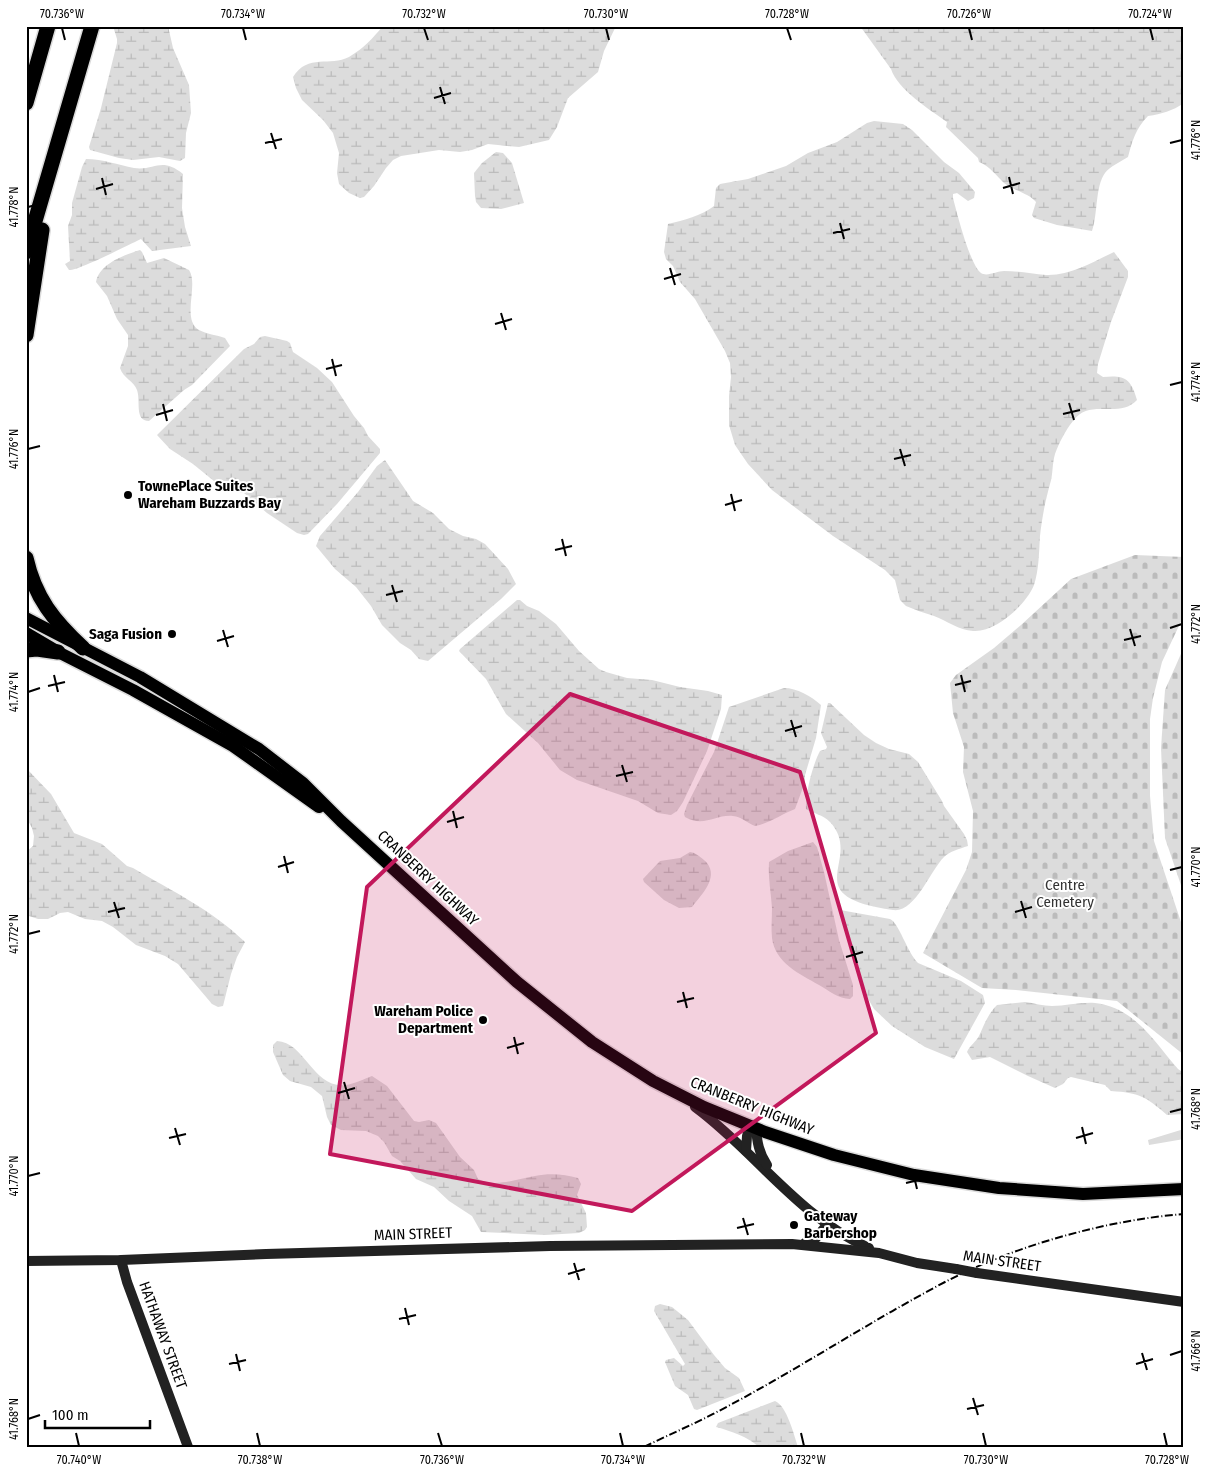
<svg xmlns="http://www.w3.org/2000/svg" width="1210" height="1473" font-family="'Fira Sans Condensed',sans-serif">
<defs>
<pattern id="wetland-marsh" width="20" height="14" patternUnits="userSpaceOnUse" patternTransform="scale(1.25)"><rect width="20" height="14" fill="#dcdcdc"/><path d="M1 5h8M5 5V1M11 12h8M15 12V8" fill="none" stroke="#bbb"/></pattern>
<pattern id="cemetery-stones" width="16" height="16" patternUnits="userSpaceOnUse" patternTransform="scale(1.25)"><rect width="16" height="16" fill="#dcdcdc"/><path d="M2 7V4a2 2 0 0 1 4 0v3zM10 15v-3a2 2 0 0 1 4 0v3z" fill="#bbb"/></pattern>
</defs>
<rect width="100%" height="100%" fill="#fff"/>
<!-- green -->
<polygon fill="#dcdcdc" points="1184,1129 1184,1139 1149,1145 1148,1140"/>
<!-- wetland -->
<g fill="url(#wetland-marsh)">
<polygon points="113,26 168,26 173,48 189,85 191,113 186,133 185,158 180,161 159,157 133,160 119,158 90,150 89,147 101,108 117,43 117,39"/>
<path d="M383,26h233l-12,25 -6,21 -30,26 -11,29 -8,13 -30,7 -31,-3 -16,6 -12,2 -21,-2 -38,6 -8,4 -7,8 -12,18 -10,11 -4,1 -11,-5 -10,-9 -2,-11 2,-20 -6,-20 -10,-13 -21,-20 -6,-12 -3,-11c15,-24 37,-10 56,-20 15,-9 23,-18 34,-31z"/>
<path d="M860,26h324v77c-12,8 -22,11 -36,13 -12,12 -16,25 -20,41 -6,4 -19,10 -23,16 -10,14 -7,41 -13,58l-35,-6 -23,-7 -2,-3 4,-13c-6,-8 -23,-12 -32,-19 -7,-7 -16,-18 -25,-21l-1,-4 -32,-31 1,-5c-18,-13 -49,-32 -56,-53z"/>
<path d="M874,121l29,3 9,6 32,32 15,11 16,19 -1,6 -6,3 -11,-8 -4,1v4c4,15 17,67 28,75 6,4 16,-2 23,-2 14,0 28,3 42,4 24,1 47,-13 68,-23l14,19v6l-17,45 -13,42 -1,9 6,4c21,-2 28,1 34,23 -19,20 -47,-3 -64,21 -8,10 -14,22 -18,33 -3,10 -2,21 -5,30 -5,18 -8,34 -10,52 -1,16 -1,34 -6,49 -8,20 -39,48 -61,46 -14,-1 -26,-10 -39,-15 -9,-3 -19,-6 -28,-10l-6,-6 -5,-20 -10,-10 -52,-34 -61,-46 -24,-26 -13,-19 -6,-20v-29l2,-19 -1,-14 -5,-12 -30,-52 -15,-17 -7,-16 -7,-7 -2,-7 4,-28c16,-4 33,-8 46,-18l2,-18 4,-4 28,-5 38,-13 22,-13 29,-11 30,-19z"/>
<polygon points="496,152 503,153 512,163 524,203 501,209 481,208 476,202 475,196 474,173 482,163"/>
<path d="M86,159c17,0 32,6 48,9 21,3 27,-12 49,6l-1,34 3,19 6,19 -39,5 -11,-12c-13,6 -63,32 -72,31l-4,-6 5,-3 -2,-35 4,-11v-12l10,-36z"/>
<path d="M140,250l2,2 5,11 17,-5 25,12c10,15 -8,49 10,60 7,4 18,5 26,8l5,8 -38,39 -8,5 -35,31c-15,0 -8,-20 -12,-31 -3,-9 -14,-12 -17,-22l8,-22v-11l-11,-16 -10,-23 -11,-14c3,-18 28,-27 44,-32z"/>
<polygon points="265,336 287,341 290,343 293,352 317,368 332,382 354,416 364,428 368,436 380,449 380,453 337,504 308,534 304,535 297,533 267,513 244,493 225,490 193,464 170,449 157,435 244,349 254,344 260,337"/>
<polygon points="385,460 413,501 433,513 449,529 463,536 476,539 485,544 508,569 516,584 501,599 428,661 419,659 411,650 400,643 382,625 371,606 356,587 335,569 316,546 320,536 358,492 377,466"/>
<polygon points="517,600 520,600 527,606 539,611 556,624 579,651 599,669 606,672 627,678 652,680 680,687 708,691 722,695 721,709 707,751 683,802 677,811 671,815 658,813 638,801 577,780 560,770 538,743 506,714 486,679 459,651 460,649"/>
<path d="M784,688c13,0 27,8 37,17l-5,33 -11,37v7l-10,27c-13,5 -25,14 -40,17 -8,-3 -13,-9 -22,-10 -17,-2 -29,12 -48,1l-1,-3 3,-9 27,-53 15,-45z"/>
<path d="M828,703h2l34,32 12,8 13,6 20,5 9,8 24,39 2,5 20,28 3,6 1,6c-9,3 -18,5 -24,11 -14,14 -29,56 -51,53 -100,-14 -28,-50 -63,-88 -7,-7 -17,-9 -24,-13 -1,-15 7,-45 14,-58l6,-2 1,-2 -6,-14z"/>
<path d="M26,768l25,26 23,39 28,11 25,22 6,2c39,23 79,42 112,74l-8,15 -6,17 -8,32 -5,1 -6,-3 -34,-40 -13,-8 -29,-11 -23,-18 -11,-6 -17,-2 -17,-7 -8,1 -12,6h-10l-12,-4v-63l7,-6 1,-10 -2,-8 -6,-11z"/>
<path d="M813,842l4,5 7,25 15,68 14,45v11l-3,3c-11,0 -22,-9 -31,-14 -19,-11 -44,-22 -47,-47 -1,-10 0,-20 0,-30 -1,-15 -4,-31 -3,-46l19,-11z"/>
<path d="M690,852c6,1 9,4 14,8 17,15 -1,33 -12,47l-13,1 -15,-8 -20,-18 -1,-3 17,-18 20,-3z"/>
<path d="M840,910l50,9c9,4 17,33 28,44l43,18 22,14 2,8 -31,56 -29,-12 -33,-21 -18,-17 -10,-17 -6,-16z"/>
<path d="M1025,1002c9,1 18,4 27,4 14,0 28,-4 43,-3 41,5 59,39 83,66l6,4v41l-17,1c-22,-19 -27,-22 -56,-24l-6,-6 -34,-8 -3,1 -5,6 -8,4 -27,-12 -38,-19 -18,3 -5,-8c3,-7 9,-10 12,-16 5,-11 9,-22 18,-31z"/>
<path d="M277,1041c28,1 36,48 69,44 8,-1 18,-6 26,-9l15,10 27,35 5,1 10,-2 7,3 24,34 14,13 4,9c17,9 39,0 57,-3 14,-3 29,-2 43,2l3,6 -4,11 9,18 1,14 -2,3 -6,3 -34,2 -64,-3 -9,-16 -23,-15 -15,-14 -18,-8 -16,-18 -8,-5 -8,-14 -6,-6 -12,-5 -25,-1 -10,-5 -4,-8 -5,-21 -11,-9 -21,-6 -7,-6 -10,-23v-7z"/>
<polygon points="660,1304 672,1307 688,1320 714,1355 725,1368 739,1378 745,1391 697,1410 694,1409 688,1395 675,1386 665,1362 666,1360 674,1358 683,1366 685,1364 654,1311 655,1306"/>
<path d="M775,1401c12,5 19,34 23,46h-39c-11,-10 -28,-16 -43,-20l2,-4z"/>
</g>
<!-- cemetery -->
<g fill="url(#cemetery-stones)">
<polygon points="1135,555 1184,557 1184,615 1162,662 1153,698 1150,719 1150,796 1154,841 1184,931 1184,1055 1117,1001 1016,990 982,988 923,953 966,870 972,852 973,811 963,772 964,747 953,713 950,683 956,675 994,648 1021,625 1071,579"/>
<polygon points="1184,647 1184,894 1165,838 1161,748 1165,690"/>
</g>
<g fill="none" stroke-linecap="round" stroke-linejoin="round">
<!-- primary casing -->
<g stroke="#dbdbdb" stroke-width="15">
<g id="primary">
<polyline points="26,618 140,677 259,749 303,783 341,821 517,982 592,1042 653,1081 704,1107 765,1132 834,1155 914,1175 999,1188 1083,1194 1184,1189"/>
<polyline points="26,633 60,653 133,690 233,746 319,807"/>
</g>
</g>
<!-- highway casing -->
<g stroke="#dbdbdb" stroke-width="18">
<g id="highway">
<polyline points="26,103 48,26"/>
<polyline points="26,252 92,26"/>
<polyline points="26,335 42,230"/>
<path d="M26,558c9,40 28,63 57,90"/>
<polyline points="26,650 37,649 58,652"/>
</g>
</g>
<!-- secondary -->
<g stroke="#222" stroke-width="10">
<path d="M695,1107c60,44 103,110 174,141"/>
<path d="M756,1128c1,14 3,25 11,37"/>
<polyline points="746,1151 747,1136 750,1125"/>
<polyline points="805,1243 815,1239 827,1225"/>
<polyline points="121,1260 127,1282 188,1447"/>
<polyline points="26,1261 121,1260 266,1254 550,1246 792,1244 879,1253 917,1263 956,1269"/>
<polyline points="977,1273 1184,1302"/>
</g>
<!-- primary -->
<use href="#primary" stroke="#000" stroke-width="12"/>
<!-- highway -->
<use href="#highway" stroke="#000" stroke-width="15"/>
<!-- rail -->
<path stroke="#000" stroke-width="2" stroke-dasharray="8 2.5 1 2.5" stroke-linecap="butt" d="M644,1447c24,-12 48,-22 71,-34 79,-41 152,-90 230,-131 69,-36 161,-62 239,-68"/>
<!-- secondary-bridge -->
<polyline stroke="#222" stroke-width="10" points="956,1269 977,1273"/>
</g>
<!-- marked area -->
<path fill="#c2185b" fill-opacity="0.2" stroke="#c2185b" stroke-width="4" stroke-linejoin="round" d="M570,694l230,78 76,261 -244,178 -302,-57 37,-267z"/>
<!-- ticks -->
<path fill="none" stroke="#000" stroke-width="2" d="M62,28l3,12M243,28l3,12M424,28l4,12M606,28l3,12M787,28l4,12M969,28l3,12M1150,28l3,12M440,87l5,17M434,98l17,-5M271,133l5,16M265,143l17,-4M1170,143l12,-3M1009,177l4,17M102,178l4,17M1003,188l17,-5M96,189l17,-5M28,207l12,-3M840,223l4,16M833,233l17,-4M670,268l5,17M664,279l17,-5M501,313l5,17M495,324l17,-5M332,359l4,17M326,369l16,-4M1170,385l12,-3M1069,403l5,17M163,404l4,17M1063,414l17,-4M156,415l17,-5M28,449l12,-3M900,449l5,17M894,459l17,-4M731,494l4,17M725,505l17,-5M562,539l4,17M555,550l17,-4M392,585l5,17M386,595l17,-4M1170,628l12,-4M1130,629l5,17M223,630l5,17M1124,640l17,-4M217,641l17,-5M54,675l4,17M961,675l4,17M955,685l16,-4M48,686l17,-4M28,692l12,-4M791,720l5,17M785,731l17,-5M622,765l5,17M616,776l17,-4M453,811l4,17M447,822l17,-5M284,856l4,17M278,867l16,-5M1170,870l12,-3M1021,901l5,17M114,902l5,16M108,912l17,-4M1015,912l17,-5M28,934l12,-3M852,946l5,17M846,957l17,-5M683,992l4,16M677,1002l17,-4M514,1037l4,17M507,1048l17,-5M344,1082l5,17M338,1093l17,-5M1170,1112l12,-3M1082,1127l4,17M175,1128l5,17M169,1138l17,-4M1076,1138l17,-5M913,1172l4,17M28,1176l12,-3M906,1183l17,-4M743,1218l5,17M737,1228l17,-4M574,1263l5,17M568,1274l17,-5M405,1308l4,17M399,1319l17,-4M1142,1353l5,17M236,1354l4,17M1170,1355l12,-4M229,1364l17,-4M1136,1364l17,-5M973,1398l5,17M967,1409l17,-4M28,1419l12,-4M76,1433l3,13M257,1433l3,13M438,1433l4,13M620,1433l3,13M801,1433l3,13M983,1433l3,13M1164,1433l3,13"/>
<!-- markers -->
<g fill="#000" stroke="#fff" stroke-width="2">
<circle cx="128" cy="495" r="5"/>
<circle cx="172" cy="634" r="5"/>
<circle cx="483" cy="1020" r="5"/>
<circle cx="794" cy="1225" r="5"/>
</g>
<g text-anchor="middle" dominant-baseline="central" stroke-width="4" stroke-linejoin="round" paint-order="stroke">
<!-- poi labels -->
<g font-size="15" font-weight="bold" fill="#000" stroke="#fff" text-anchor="start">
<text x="138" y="486">TownePlace Suites<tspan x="138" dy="17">Wareham Buzzards Bay</tspan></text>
<text x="162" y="634" text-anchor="end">Saga Fusion</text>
<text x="473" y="1011" text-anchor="end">Wareham Police<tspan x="473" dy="17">Department</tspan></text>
<text x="804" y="1216">Gateway<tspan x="804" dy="17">Barbershop</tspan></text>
</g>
<!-- street labels -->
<g font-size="15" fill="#000" stroke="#fff">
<text transform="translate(428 878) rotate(43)">CRANBERRY HIGHWAY</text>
<text transform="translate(752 1106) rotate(22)">CRANBERRY HIGHWAY</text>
<text transform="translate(413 1234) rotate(-2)">MAIN STREET</text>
<text transform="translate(1002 1261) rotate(8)">MAIN STREET</text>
<text transform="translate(163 1335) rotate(70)">HATHAWAY STREET</text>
</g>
<!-- park labels -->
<g font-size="15" fill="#333" stroke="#fff">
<text x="1065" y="885">Centre<tspan x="1065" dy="17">Cemetery</tspan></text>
</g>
</g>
<!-- border -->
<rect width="1210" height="1473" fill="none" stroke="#ffffff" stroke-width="55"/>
<!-- scale -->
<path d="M45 1420v8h105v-8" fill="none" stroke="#000000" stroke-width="2.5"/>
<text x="52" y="1420" font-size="15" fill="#000000" stroke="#ffffff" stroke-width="4" paint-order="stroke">100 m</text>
<rect x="28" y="28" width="1154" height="1418" fill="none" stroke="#000" stroke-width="2"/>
<g font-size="12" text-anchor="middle" fill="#000">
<text x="62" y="18">70.736°W</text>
<text x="243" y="18">70.734°W</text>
<text x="424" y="18">70.732°W</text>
<text x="606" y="18">70.730°W</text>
<text x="787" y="18">70.728°W</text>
<text x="969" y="18">70.726°W</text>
<text x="1150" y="18">70.724°W</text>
<text transform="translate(1196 140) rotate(-90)" y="4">41.776°N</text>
<text transform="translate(14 207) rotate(-90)" y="4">41.778°N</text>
<text transform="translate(1196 382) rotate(-90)" y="4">41.774°N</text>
<text transform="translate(14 449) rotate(-90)" y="4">41.776°N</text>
<text transform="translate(1196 624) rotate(-90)" y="4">41.772°N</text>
<text transform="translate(14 692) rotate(-90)" y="4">41.774°N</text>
<text transform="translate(1196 867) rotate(-90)" y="4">41.770°N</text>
<text transform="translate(14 934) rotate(-90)" y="4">41.772°N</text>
<text transform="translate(1196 1109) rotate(-90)" y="4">41.768°N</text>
<text transform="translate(14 1176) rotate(-90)" y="4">41.770°N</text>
<text transform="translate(1196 1351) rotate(-90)" y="4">41.766°N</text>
<text transform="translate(14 1419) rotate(-90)" y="4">41.768°N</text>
<text x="79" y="1464">70.740°W</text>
<text x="260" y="1464">70.738°W</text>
<text x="442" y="1464">70.736°W</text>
<text x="623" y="1464">70.734°W</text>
<text x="804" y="1464">70.732°W</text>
<text x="986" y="1464">70.730°W</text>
<text x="1167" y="1464">70.728°W</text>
</g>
</svg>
